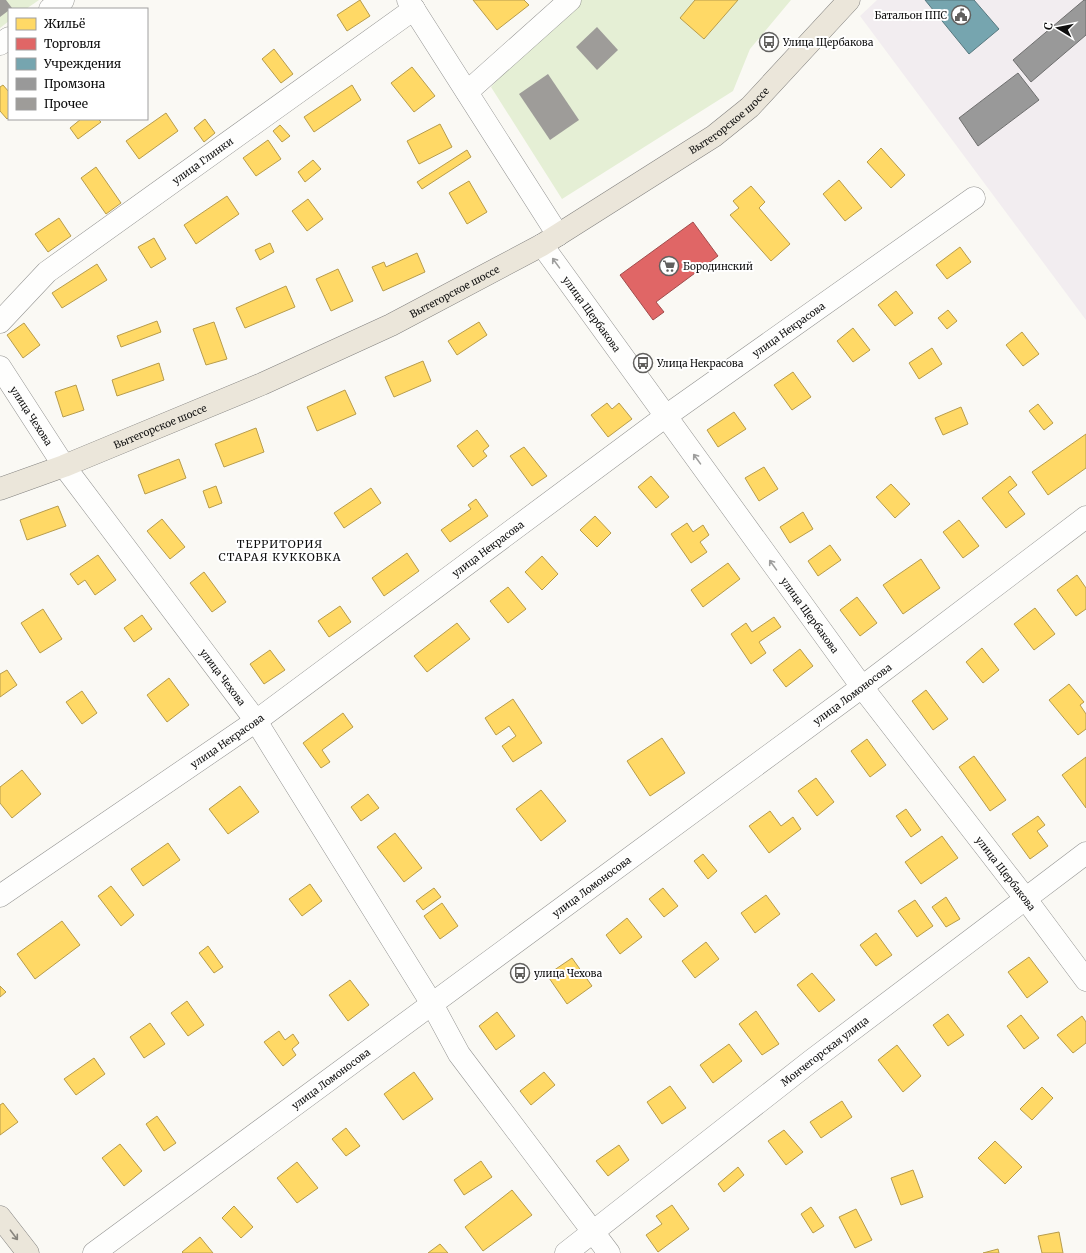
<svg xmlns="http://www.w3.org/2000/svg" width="1086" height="1253" font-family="Merriweather,serif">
<rect width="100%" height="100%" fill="#faf9f4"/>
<!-- industrial -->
<polygon fill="#f2edf0" points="877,0 1086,0 1086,320 860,16"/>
<!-- green -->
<g fill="#e5efd5">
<polygon points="0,0 39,0 26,9 9,9 9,21 0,28"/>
<polygon points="569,0 791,0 750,49 733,91 562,199 491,87"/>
</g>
<!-- homes -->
<g fill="#ffd966" stroke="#b79c4c">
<polygon points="360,0 370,16 347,31 337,15"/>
<polygon points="473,0 524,0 529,5 497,30"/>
<polygon points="695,0 738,0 704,39 680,18"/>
<polygon points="274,49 293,74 281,83 262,59"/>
<polygon points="412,67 435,96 414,112 391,83"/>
<polygon points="3,85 9,92 9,117 7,119 0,111 0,87"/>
<polygon points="352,85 361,100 314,132 304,117"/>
<polygon points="166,113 178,131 139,159 126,141"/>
<polygon points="81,119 98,119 101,122 78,139 70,128"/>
<polygon points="205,119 215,133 204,142 194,128"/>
<polygon points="440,124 452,147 419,164 407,141"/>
<polygon points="280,125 290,136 282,142 273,131"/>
<polygon points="268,140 281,159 256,176 243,158"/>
<polygon points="881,148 905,175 891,188 867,162"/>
<polygon points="467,150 471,157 422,189 417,182"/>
<polygon points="313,160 321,169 305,182 298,172"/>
<polygon points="96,167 121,203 106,214 81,178"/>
<polygon points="839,180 862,208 845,221 823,194"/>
<polygon points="469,181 487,212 467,224 449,193"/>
<polygon points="751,186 765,202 759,208 790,244 771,261 730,215 739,208 733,201"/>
<polygon points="227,196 239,214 196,244 184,225"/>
<polygon points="308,199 323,219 307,231 292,211"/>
<polygon points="59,218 71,236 48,252 35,234"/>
<polygon points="154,238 166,259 151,268 138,247"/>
<polygon points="270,243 274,252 260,260 255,250"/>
<polygon points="960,247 971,262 947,279 936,265"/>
<polygon points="417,253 425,272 383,291 372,267 384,262 386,267"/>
<polygon points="97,264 107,280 62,308 52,293"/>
<polygon points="338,269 353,301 331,311 316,279"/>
<polygon points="286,286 295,307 245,328 236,308"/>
<polygon points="896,291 913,313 895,326 878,305"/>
<polygon points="948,310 957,321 947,329 938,318"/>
<polygon points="157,321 161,332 121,347 117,336"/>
<polygon points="214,322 227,359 206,365 193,329"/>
<polygon points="479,322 487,335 457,355 448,341"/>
<polygon points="24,323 40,345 23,358 7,335"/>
<polygon points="853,328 870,350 853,362 837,341"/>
<polygon points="1022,332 1039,354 1023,366 1006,345"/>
<polygon points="932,348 942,364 919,379 909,363"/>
<polygon points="423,361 431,381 394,397 385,377"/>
<polygon points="159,363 164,380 117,396 112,380"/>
<polygon points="793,372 811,397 792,410 774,385"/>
<polygon points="76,385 84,410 63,417 55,392"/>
<polygon points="345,390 356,414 317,431 307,407"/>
<polygon points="607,403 612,409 619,403 632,419 608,437 591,415"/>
<polygon points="1038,404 1053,423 1044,430 1029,411"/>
<polygon points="961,407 968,424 943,435 935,418"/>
<polygon points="734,412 746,429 718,447 707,430"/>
<polygon points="256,428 264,452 224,467 215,444"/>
<polygon points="477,430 489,446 483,451 487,456 473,467 457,446"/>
<polygon points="1086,434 1086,468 1048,495 1032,472"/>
<polygon points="524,447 547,476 532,486 510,456"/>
<polygon points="179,459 186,478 145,494 138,475"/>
<polygon points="764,467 778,489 759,501 745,478"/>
<polygon points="651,476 669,497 656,508 638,487"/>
<polygon points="1010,476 1017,485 1008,492 1025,514 1006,528 982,498"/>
<polygon points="891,484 910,504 895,518 876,497"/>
<polygon points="216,486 222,503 209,508 203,491"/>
<polygon points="371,488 381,503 344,528 334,513"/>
<polygon points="476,499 488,516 450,542 441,530 471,509 468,505"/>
<polygon points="58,506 66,526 27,540 20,520"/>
<polygon points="803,512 813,529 790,543 780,527"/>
<polygon points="595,516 611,533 597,547 580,530"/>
<polygon points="162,519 185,547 170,559 147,531"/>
<polygon points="959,520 979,546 963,558 943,532"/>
<polygon points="687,523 693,532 703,525 709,535 700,542 707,552 691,563 671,534"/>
<polygon points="830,545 841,560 818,576 808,561"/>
<polygon points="407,553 419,571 384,596 372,578"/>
<polygon points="98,555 116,580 95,595 85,580 78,585 70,574"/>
<polygon points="542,556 558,574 542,590 525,572"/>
<polygon points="921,559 940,588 903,614 883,585"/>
<polygon points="728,563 740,579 703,607 691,590"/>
<polygon points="204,572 226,602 212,612 190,583"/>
<polygon points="1077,575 1086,588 1086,609 1076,616 1057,590"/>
<polygon points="508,587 526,609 508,623 490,601"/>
<polygon points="857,597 877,623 860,636 840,610"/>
<polygon points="340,606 351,622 329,637 318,621"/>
<polygon points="1035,608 1055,634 1034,650 1014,624"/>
<polygon points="43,609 62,639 40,653 21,623"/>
<polygon points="142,615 152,629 134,642 124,628"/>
<polygon points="774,617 781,627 759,642 766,653 751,664 731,634 746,623 752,632"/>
<polygon points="457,623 470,639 427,672 414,656"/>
<polygon points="982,648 999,670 983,683 966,662"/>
<polygon points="800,649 813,666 786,687 773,670"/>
<polygon points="270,650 285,670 264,684 250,664"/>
<polygon points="7,670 17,685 0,697 0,674"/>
<polygon points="169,678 189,705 167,722 147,695"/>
<polygon points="1069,684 1084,702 1080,705 1086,714 1086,729 1078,735 1049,700"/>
<polygon points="926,690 948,719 933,730 912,701"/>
<polygon points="82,691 97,713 82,724 66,702"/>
<polygon points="513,699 542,743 513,762 502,746 516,736 509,726 496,735 485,718"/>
<polygon points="343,713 353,727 322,750 330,762 321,768 303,743"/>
<polygon points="662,738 685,773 650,796 627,761"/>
<polygon points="867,739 886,765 870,777 851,751"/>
<polygon points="974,756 1006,800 990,811 959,767"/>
<polygon points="1086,757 1086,808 1062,775"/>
<polygon points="22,770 41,794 12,818 0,803 0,787"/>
<polygon points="816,778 834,802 817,816 798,791"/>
<polygon points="240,786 259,812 228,834 209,809"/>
<polygon points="541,790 566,821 541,841 516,809"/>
<polygon points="368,794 379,808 361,821 351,807"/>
<polygon points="906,809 921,830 911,837 896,816"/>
<polygon points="770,811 781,826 793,817 801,829 769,853 749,826"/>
<polygon points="1038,816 1045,825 1037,831 1048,846 1030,859 1012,834"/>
<polygon points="395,833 422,868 404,882 377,847"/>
<polygon points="942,836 958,858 921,884 905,862"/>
<polygon points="168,843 180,860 143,886 131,869"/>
<polygon points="703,854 717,871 708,879 694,861"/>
<polygon points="310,884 322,901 302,916 289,899"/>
<polygon points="111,886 134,915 121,926 98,896"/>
<polygon points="434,888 441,897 423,910 416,901"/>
<polygon points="663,888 678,906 664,917 649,899"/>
<polygon points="766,895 780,914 755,933 741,913"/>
<polygon points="946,897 960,919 946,927 932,907"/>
<polygon points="915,900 933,926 917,937 898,911"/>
<polygon points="442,903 458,926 440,939 424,916"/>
<polygon points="627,918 642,937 620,954 606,935"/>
<polygon points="62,921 80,945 35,979 17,954"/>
<polygon points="876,933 892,955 876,966 860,945"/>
<polygon points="706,942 719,959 695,978 682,961"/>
<polygon points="208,946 223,967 214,973 199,953"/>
<polygon points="1029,957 1048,982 1027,998 1008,972"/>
<polygon points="572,958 592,986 567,1004 547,975"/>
<polygon points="812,973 835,1000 819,1012 797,985"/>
<polygon points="350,980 369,1005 348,1021 329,995"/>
<polygon points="0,986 6,992 0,997"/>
<polygon points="187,1001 204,1025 188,1036 171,1013"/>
<polygon points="756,1011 779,1044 762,1055 739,1024"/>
<polygon points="497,1012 515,1036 496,1050 479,1026"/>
<polygon points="948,1014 964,1035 948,1046 933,1025"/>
<polygon points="1021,1015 1039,1038 1024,1049 1007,1026"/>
<polygon points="1082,1016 1086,1022 1086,1043 1073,1053 1057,1035"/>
<polygon points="150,1023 165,1044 144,1058 130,1037"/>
<polygon points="279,1031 285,1040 293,1034 299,1043 292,1049 296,1055 283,1066 264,1042"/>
<polygon points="729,1044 742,1061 713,1083 700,1065"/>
<polygon points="897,1045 921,1076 903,1092 878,1060"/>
<polygon points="94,1058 105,1074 76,1095 64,1079"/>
<polygon points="414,1072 433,1099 403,1120 384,1094"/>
<polygon points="544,1072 555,1085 531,1105 520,1091"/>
<polygon points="670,1086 686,1108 662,1124 647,1102"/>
<polygon points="1042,1087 1053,1098 1032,1120 1020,1109"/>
<polygon points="842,1101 852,1117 821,1138 810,1122"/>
<polygon points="3,1103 18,1122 0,1135 0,1105"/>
<polygon points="157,1116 176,1143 164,1151 146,1124"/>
<polygon points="346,1128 360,1146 346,1156 332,1139"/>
<polygon points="784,1130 803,1152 786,1165 768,1141"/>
<polygon points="995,1141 1022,1167 1005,1184 978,1158"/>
<polygon points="120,1144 142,1171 124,1186 102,1158"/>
<polygon points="619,1145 629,1160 608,1176 596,1161"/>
<polygon points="481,1161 492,1177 464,1195 454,1180"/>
<polygon points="297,1162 318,1188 297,1203 277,1178"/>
<polygon points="738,1167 744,1175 724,1192 718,1184"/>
<polygon points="913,1170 923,1197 901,1205 891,1178"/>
<polygon points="512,1190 532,1215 483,1251 465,1227"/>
<polygon points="672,1205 689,1229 658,1252 646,1235 662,1224 656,1216"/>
<polygon points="234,1206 253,1227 241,1238 222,1218"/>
<polygon points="811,1207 824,1226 813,1233 801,1214"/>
<polygon points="856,1209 872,1240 855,1248 839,1217"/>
<polygon points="1059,1232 1063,1253 1042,1253 1038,1236"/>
<polygon points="200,1237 213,1253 183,1253 182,1252"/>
<polygon points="440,1244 448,1253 428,1253"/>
<polygon points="998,1249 999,1253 983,1253"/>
</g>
<!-- shops -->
<polygon fill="#e06666" stroke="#a14c4c" points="693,222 718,256 656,302 664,312 653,320 620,275"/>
<!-- public -->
<polygon fill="#76a5af" stroke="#57787f" points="925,0 974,0 999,29 969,54"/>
<!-- industry -->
<g fill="#999" stroke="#6f6f6f">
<polygon points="1084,0 1086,0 1086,35 1031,82 1013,60"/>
<polygon points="1018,73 1039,100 978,146 959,118"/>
</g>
<!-- building -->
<g fill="#9e9c99">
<polygon points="0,0 6,0 12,8 0,17"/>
<polygon points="597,27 618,50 597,70 576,47"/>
<polygon points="548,74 579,120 550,140 519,94"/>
</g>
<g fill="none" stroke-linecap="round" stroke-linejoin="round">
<!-- minor casing -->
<g stroke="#949492" stroke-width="23">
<g id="minor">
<polyline points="408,0 558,235"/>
<polyline points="50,9 63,0"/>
<polyline points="0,44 9,38"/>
<polyline points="467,92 570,0"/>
<path id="s1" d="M542,245l320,442 163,211 61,82"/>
<path id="s2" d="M0,322l47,-50 367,-263"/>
<path id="s3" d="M0,367l64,99 192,255 176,283 27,50 150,199"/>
<path id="s4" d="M0,896l256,-175 410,-305 308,-218"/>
<path id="s5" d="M94,1253l768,-566 224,-170"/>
<path id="s6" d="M566,1253l245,-192 275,-208"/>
</g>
</g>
<!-- major casing -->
<g stroke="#82817f" stroke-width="23">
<g id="major">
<path id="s7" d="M0,489l64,-23 198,-82 129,-59 151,-80 172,-109 36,-29 99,-107"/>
<polyline points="0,1217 28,1253"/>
</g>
</g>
<!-- minor -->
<use href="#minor" stroke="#fefefd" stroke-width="22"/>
<!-- major -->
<use href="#major" stroke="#ebe6da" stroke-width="22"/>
</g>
<!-- one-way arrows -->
<defs><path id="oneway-shaft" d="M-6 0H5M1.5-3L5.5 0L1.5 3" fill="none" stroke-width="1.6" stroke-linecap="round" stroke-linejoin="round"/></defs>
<g stroke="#9e9e9d">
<use href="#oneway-shaft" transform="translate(556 263) rotate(-126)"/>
<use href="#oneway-shaft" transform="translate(697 459) rotate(-126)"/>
<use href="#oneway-shaft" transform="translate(773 565) rotate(-126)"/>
</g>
<use stroke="#88857e" href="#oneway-shaft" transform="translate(14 1235) rotate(53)"/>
<!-- icons -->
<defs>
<g id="civic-ring" transform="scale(1)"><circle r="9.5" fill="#fff" stroke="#61605e" stroke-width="1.5"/><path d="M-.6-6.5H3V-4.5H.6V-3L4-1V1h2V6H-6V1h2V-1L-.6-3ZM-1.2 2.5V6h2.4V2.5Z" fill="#61605e"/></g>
<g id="bus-ring" transform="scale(1)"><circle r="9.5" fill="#fff" stroke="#61605e" stroke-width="1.5"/><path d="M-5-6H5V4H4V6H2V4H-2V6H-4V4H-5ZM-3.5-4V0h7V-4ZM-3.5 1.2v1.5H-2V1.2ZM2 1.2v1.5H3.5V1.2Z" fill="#61605e"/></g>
<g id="supermarket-ring" transform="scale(1)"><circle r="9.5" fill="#fff" stroke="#61605e" stroke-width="1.5"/><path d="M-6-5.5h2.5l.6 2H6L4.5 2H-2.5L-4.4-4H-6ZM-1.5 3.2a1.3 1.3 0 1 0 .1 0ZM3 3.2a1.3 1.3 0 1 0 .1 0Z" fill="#61605e"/></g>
</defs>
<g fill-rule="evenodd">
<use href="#civic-ring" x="961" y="15"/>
<use href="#bus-ring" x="769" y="42"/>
<use href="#supermarket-ring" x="669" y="266"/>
<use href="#bus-ring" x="643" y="363"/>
<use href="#bus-ring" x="520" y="973"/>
</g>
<g text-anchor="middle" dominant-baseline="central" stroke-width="4" stroke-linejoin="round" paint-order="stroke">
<!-- poi labels -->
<g font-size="10" fill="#0e0e0e" stroke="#fff" text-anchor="start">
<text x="947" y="15" text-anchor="end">Батальон ППС</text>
<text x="783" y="42">Улица Щербакова</text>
<text x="683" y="266">Бородинский</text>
<text x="657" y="363">Улица Некрасова</text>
<text x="534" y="973">улица Чехова</text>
</g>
<!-- street labels -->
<g font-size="10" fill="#0e0e0e" stroke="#fff">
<text stroke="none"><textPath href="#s7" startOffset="820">Вытегорское шоссе</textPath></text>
<text stroke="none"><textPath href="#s2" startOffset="260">улица Глинки</textPath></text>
<text stroke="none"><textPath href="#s7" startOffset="496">Вытегорское шоссе</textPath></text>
<text stroke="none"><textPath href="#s1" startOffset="85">улица Щербакова</textPath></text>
<text stroke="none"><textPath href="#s4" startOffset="971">улица Некрасова</textPath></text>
<text stroke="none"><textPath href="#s3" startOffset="58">улица Чехова</textPath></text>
<text stroke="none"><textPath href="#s7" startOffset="172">Вытегорское шоссе</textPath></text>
<text stroke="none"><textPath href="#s4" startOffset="599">улица Некрасова</textPath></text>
<text stroke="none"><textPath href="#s1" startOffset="457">улица Щербакова</textPath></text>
<text stroke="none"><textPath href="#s3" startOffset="382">улица Чехова</textPath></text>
<text stroke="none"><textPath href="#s5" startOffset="942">улица Ломоносова</textPath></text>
<text stroke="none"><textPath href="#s4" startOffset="275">улица Некрасова</textPath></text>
<text stroke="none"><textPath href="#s1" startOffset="781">улица Щербакова</textPath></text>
<text stroke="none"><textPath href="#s5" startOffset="618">улица Ломоносова</textPath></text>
<text stroke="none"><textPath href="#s6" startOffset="328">Мончегорская улица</textPath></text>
<text stroke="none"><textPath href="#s5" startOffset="294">улица Ломоносова</textPath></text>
</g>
<!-- neighbourhood labels -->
<g font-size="11" letter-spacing="1" fill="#0e0e0e" stroke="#fff">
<text x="280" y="544">ТЕРРИТОРИЯ<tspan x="280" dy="13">СТАРАЯ КУККОВКА</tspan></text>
</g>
</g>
<!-- legend -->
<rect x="8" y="8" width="140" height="112" fill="#ffffff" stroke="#9f9f9f"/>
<rect x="16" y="18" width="20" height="12" fill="#ffd966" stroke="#9f9f9f"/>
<text x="44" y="28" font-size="12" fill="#0e0e0e">Жильё</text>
<rect x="16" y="38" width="20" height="12" fill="#e06666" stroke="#9f9f9f"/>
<text x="44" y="48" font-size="12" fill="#0e0e0e">Торговля</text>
<rect x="16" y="58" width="20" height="12" fill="#76a5af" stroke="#9f9f9f"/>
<text x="44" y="68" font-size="12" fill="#0e0e0e">Учреждения</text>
<rect x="16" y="78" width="20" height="12" fill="#999999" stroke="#9f9f9f"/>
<text x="44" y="88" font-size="12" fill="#0e0e0e">Промзона</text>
<rect x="16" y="98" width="20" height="12" fill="#9e9c99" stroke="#9f9f9f"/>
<text x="44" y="108" font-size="12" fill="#0e0e0e">Прочее</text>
<!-- north arrow -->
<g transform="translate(1058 28) rotate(280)" stroke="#ffffff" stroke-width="3" paint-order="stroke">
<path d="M0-3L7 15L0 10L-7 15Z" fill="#0e0e0e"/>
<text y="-6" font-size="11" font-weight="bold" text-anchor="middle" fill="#0e0e0e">С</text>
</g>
</svg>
